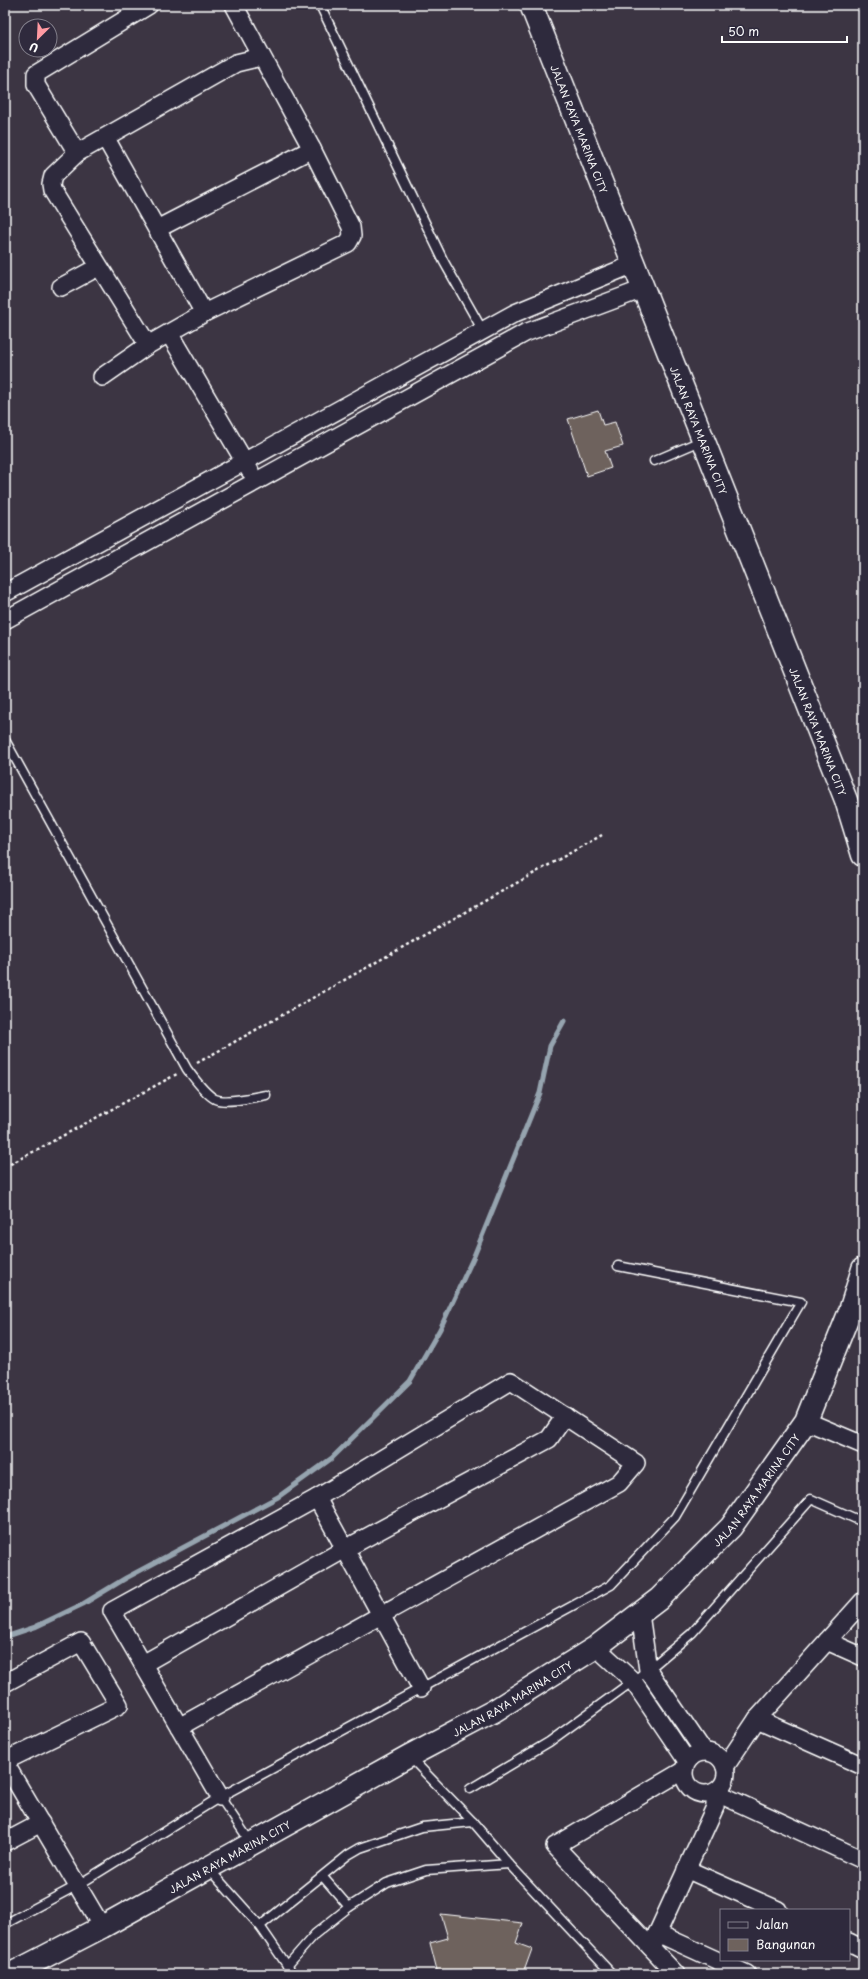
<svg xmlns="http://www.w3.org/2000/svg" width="868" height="1979" font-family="'Playpen Sans',sans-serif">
<rect width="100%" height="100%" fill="#3c3543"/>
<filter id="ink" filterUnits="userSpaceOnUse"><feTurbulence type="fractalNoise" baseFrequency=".025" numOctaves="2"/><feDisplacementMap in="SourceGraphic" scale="8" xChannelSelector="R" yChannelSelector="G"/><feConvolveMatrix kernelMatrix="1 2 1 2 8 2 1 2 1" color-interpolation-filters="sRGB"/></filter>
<g filter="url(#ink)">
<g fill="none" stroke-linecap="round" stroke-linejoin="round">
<!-- stream -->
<polyline stroke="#96a4af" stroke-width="5" points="5,1637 35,1627 83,1604 126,1578 278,1497 332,1458 410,1381 440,1329 474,1256 540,1093 550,1046 564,1021"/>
</g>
<!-- building -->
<g fill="#6e625d" stroke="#fff">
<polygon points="598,410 603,425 615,422 623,446 605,451 611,468 587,476 568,419"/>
<polygon points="441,1914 523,1923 516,1943 532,1949 523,1974 438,1974 430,1943 448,1938"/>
</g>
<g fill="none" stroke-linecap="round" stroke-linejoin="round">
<!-- service casing -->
<g stroke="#fff" stroke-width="11">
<g id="service">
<polyline points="320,5 444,262 483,331"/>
<polyline points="654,461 703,440"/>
<path d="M5,740l182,329c7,9 17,24 28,30 12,5 39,-2 51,-4"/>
<polyline points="410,1757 473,1822 509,1864 612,1974"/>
<polyline points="470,1789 549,1742 648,1670 692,1633 811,1499 863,1522"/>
<polyline points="220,1797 251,1843"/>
<polyline points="209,1869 260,1926 293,1974"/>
<polyline points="323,1877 349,1907"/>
<polyline points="5,1924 78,1885 220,1797 611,1585 675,1517 801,1302 618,1266"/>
<polyline points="260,1926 348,1855 360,1848 422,1827 473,1822"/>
<polyline points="287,1966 315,1934 349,1907 387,1883 426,1870 509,1864"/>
</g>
</g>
<!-- minor casing -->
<g stroke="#fff" stroke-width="20">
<g id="minor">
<polyline points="105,137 204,313 148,345 52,190 51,184 53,176 77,153 236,63 261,57"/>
<polyline points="77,153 36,85 36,74 149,5"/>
<polyline points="157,229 312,149"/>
<polyline points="61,287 98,267"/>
<polyline points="204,313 348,243 352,236 351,227 312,149 234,5"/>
<polyline points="169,333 250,471"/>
<polyline points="102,377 148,345"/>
<polyline points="5,593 515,313 634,264"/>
<polyline points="5,620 525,333 643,289"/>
<polyline points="806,1421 863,1445"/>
<polyline points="317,1498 421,1688"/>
<polyline points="640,1614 648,1670 704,1752"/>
<polyline points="827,1641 863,1657"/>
<polyline points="596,1647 633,1681 687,1761"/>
<polyline points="143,1664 345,1549 549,1439 565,1416"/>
<polyline points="5,1683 81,1642 119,1705 5,1761"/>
<polyline points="757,1719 863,1766"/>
<polyline points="179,1727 619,1483 636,1463 511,1381 317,1498 112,1611 220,1797"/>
<circle cx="705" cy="1773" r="21"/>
<polyline points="5,1763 102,1927"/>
<polyline points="725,1767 757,1719 863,1601"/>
<polyline points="5,1842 41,1823"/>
<polyline points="686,1869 778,1910"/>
<polyline points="657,1933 747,1974"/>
<polyline points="849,1942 863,1949"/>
<polyline points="651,1947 715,1807 715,1792 863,1860"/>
<polyline points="676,1974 555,1846 684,1770"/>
</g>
</g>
<!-- secondary casing -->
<g stroke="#fff" stroke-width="25">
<g id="secondary">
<path id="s1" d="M531,5l315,795 17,55"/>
<path id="s2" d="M11,1974l91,-47 307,-171 85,-45 102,-64 63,-48 72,-72 75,-106 44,-110 13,-42"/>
</g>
</g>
<!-- path -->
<g stroke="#fff" stroke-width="2.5" stroke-dasharray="3 3" stroke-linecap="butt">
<polyline points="197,1063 602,835"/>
<polyline points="5,1167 177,1074"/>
</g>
<!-- service -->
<use href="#service" stroke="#2f2a3d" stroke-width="8"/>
<!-- minor -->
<use href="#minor" stroke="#2f2a3d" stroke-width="17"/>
<!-- secondary -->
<use href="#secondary" stroke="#2f2a3d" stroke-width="22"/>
</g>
</g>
<g text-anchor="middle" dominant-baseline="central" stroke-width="3" stroke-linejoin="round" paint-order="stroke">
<!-- street labels -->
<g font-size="10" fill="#fff" stroke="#2f2a3d">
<text stroke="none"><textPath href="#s1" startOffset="133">JALAN RAYA MARINA CITY</textPath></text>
<text stroke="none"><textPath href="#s1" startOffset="457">JALAN RAYA MARINA CITY</textPath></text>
<text stroke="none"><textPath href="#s1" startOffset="781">JALAN RAYA MARINA CITY</textPath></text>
<text stroke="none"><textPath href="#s2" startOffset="896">JALAN RAYA MARINA CITY</textPath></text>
<text stroke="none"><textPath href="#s2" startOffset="572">JALAN RAYA MARINA CITY</textPath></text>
<text stroke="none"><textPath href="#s2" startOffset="248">JALAN RAYA MARINA CITY</textPath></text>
</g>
</g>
<!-- margin -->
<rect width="868" height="1979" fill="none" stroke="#2f2a3d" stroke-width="20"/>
<rect x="10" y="10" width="848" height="1959" fill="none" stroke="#fff" stroke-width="1.5" filter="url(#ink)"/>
<!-- legend -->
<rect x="720" y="1909" width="130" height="52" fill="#2f2a3d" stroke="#827f8b"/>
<rect x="728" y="1922" width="20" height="6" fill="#2f2a3d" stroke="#827f8b"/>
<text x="756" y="1929" font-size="12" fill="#ffffff">Jalan</text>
<rect x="728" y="1939" width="20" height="12" fill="#6e625d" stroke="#827f8b"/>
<text x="756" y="1949" font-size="12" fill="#ffffff">Bangunan</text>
<!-- north arrow -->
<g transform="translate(38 38) rotate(204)"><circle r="19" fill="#2f2a3d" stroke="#827f8b"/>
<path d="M0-3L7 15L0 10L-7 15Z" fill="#ff9aa2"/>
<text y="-6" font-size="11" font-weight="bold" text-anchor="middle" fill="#ffffff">U</text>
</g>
<!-- scale -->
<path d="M722 36v6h125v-6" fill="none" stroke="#ffffff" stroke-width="2"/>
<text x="728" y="36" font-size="12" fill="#ffffff" stroke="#2f2a3d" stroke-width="3" paint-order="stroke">50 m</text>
</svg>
